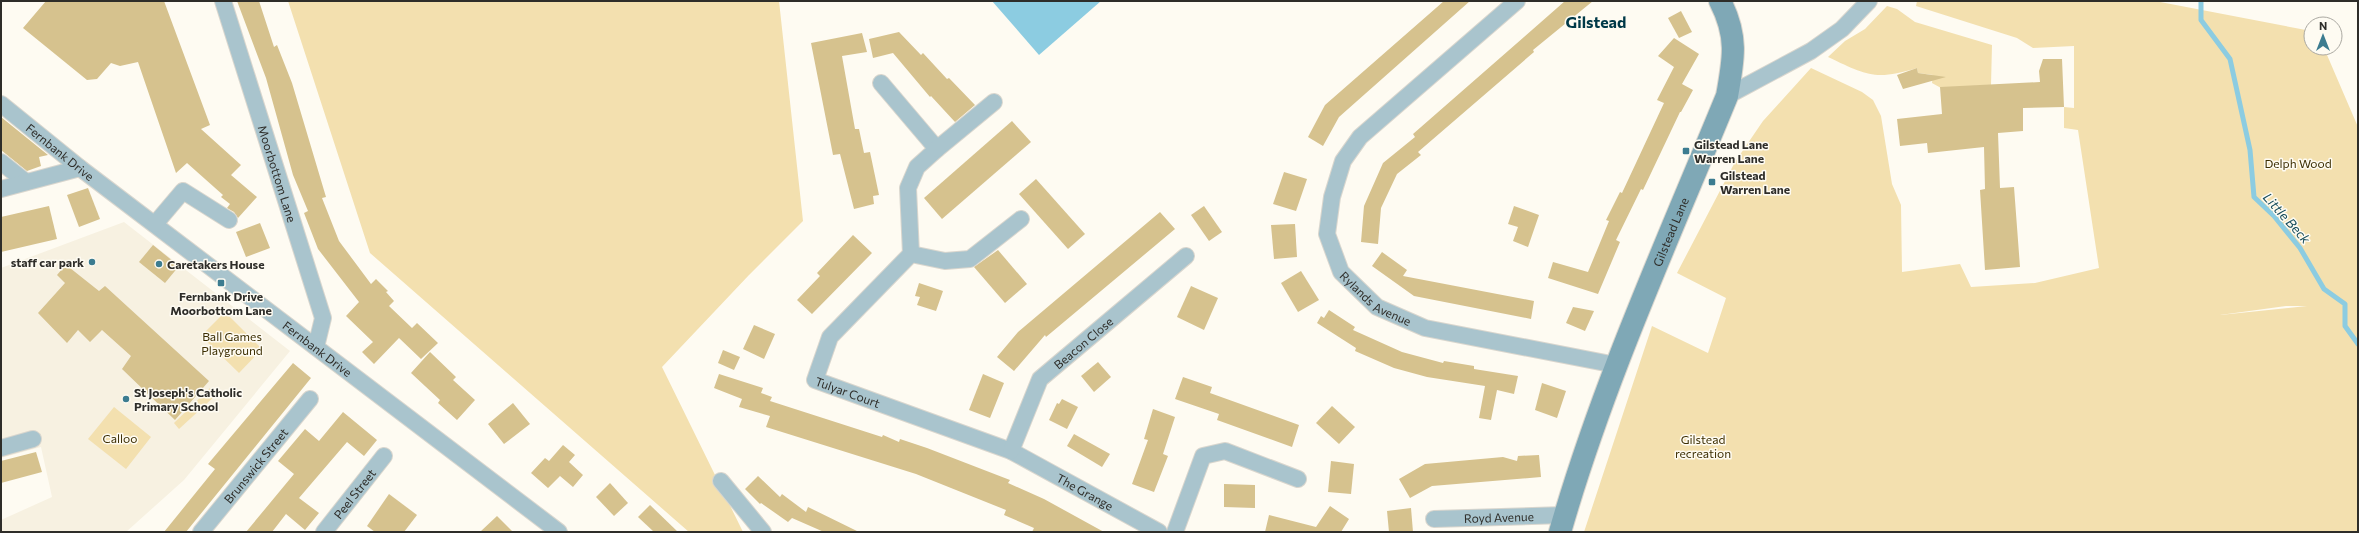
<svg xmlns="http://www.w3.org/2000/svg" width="2359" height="533" font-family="Commissioner,sans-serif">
<rect width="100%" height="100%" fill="#fefbf2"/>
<!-- built -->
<polygon fill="#f7f1e1" points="124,222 290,351 184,480 126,532 1,532 1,520 52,497 41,447 1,458 1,268"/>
<!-- green -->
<g fill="#f3e0af" fill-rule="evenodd">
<polygon points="288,1 779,1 803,221 749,275 662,367 743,532 689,532 370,253"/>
<path d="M1917,1h238l156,30v17h13l34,79v405h-774l68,-206 56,27 18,-55 -49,-25 58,-111 28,-41 48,-53 51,24 11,8 8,16 11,68 9,21 1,67 58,-8 11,23 64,-4 64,-15 -21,-138 -14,-2v-21l10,1v-62l-41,2 -16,-10 -101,-32zM2286,306h21l-87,9z"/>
<path d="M1887,6l10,3 18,13 77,23 -1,40 -50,3 -9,-5 1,-8 -15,-2 -1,-5c-42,13 -51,7 -89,-11l17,-16 20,-12z"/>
<polygon points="225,312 262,349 239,373 201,336"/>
<polygon points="210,388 216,395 179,429 174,423"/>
<polygon points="114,407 151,437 126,469 88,439"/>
</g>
<!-- water -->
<polygon fill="#8ccce1" points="992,1 1101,1 1039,55"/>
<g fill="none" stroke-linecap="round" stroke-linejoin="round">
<!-- stream -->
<polyline stroke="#8ccce1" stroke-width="5" points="2201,2 2201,20 2230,59 2250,150 2254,197 2274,216 2300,248 2324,289 2345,304 2345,326 2358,344"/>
</g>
<!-- building -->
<g fill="#d6c28e">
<polygon points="46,1 164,1 210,125 201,129 241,165 231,175 257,197 238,218 234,212 227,208 230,204 221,197 223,195 187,163 176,173 138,62 120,66 111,63 97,79 87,80 23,28"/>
<polygon points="237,1 259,1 274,47 277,45 292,83 326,197 322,198 339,241 371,284 376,279 388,291 386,292 394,301 389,306 412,328 417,323 438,343 421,359 399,338 374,364 362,352 373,342 346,316 359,302 318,249 304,213 308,211 293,175 266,78"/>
<polygon points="1444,1 1470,1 1339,117 1323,146 1308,137 1325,105"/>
<polygon points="1565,1 1593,1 1533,50 1534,52 1418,152 1421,155 1397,174 1381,208 1378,244 1361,242 1364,206 1383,163 1415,137 1413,134"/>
<polygon points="1681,11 1692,32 1679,38 1668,18"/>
<polygon points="899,32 921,55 923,53 947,79 949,78 975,105 955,122 931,96 930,97 893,53 873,58 869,39"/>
<polygon points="862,33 867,52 842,56 855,129 859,129 864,153 870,152 879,195 873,196 874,204 854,209 840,154 833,155 811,43"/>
<polygon points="1674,38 1699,54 1682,84 1693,90 1681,112 1680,112 1643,190 1641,189 1616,240 1620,242 1598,294 1548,278 1553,262 1588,272 1609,221 1606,220 1620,192 1622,193 1664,103 1657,100 1674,67 1658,56"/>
<polygon points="2043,59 2062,59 2064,107 2023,108 2023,131 1998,133 2000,188 2014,187 2020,267 1985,270 1980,190 1985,189 1984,147 1928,153 1927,143 1900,146 1897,119 1942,114 1940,87 2040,82 2039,71"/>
<polygon points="1917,68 1918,73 1946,77 1903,89 1897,75"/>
<polygon points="1,117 48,155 39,157 41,166 27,171 1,150"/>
<polygon points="1012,121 1031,142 942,219 924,198"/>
<polygon points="1284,172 1307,179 1296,211 1273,204"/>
<polygon points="1036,179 1085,234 1068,249 1019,194"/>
<polygon points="88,188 100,219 79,227 67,195"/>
<polygon points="49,206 57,239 1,252 1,217"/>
<polygon points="1204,206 1222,232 1209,241 1191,215"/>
<polygon points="1514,206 1539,215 1528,247 1513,241 1518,227 1508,224"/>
<polygon points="1160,212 1175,229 1046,337 1045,335 1014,371 997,357 1018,332"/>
<polygon points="260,223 270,248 246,257 236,232"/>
<polygon points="1295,224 1297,257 1274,259 1271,225"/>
<polygon points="853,235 872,253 812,314 797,300 820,276 817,273"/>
<polygon points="153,245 179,266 165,283 139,262"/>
<polygon points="998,250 1027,284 1005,303 974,267"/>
<polygon points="1382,252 1407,270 1403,276 1534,301 1531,319 1414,296 1372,266"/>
<polygon points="63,268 70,268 99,291 105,286 209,381 175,420 122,369 131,356 102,330 90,342 78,330 67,343 38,313 65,283 57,275"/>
<polygon points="1301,271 1319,300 1298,312 1281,283"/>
<polygon points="919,283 943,291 936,311 917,305 920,297 915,296"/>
<polygon points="1191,286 1218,298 1204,330 1177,317"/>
<polygon points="1573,307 1594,311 1585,331 1566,323"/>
<polygon points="1329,310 1355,327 1353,330 1402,352 1443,363 1444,361 1474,366 1474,369 1518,376 1514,394 1497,390 1491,420 1479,418 1485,386 1427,377 1394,368 1355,351 1356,348 1317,323 1321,316 1324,318"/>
<polygon points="754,325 775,334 764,359 743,349"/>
<polygon points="723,350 740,357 734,370 718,363"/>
<polygon points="430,352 456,377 453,380 475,400 457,420 438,403 440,400 411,373"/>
<polygon points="1098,362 1111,377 1094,392 1081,376"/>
<polygon points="293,363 311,378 186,532 164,532 215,469 208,464"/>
<polygon points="719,374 763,388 761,393 772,397 770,401 882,437 883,435 899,442 900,439 927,448 1010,480 1008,483 1044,499 1104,532 1032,532 1034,528 1004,515 1006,510 916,474 766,427 770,416 739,407 742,399 714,388"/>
<polygon points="983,374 1004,383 990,418 969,410"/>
<polygon points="1183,377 1212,387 1210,393 1299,425 1292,447 1217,420 1219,414 1175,399"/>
<polygon points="1542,383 1566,391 1557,418 1535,410"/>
<polygon points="1062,399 1078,407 1067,429 1049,420 1057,403 1059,404"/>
<polygon points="513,403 530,424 504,444 488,424"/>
<polygon points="1332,406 1355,427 1339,444 1316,423"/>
<polygon points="1153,409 1175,417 1163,454 1168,456 1154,492 1132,484 1148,440 1144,439"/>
<polygon points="343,412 377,440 364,456 347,442 299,498 319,513 305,530 286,514 272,532 246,532 294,474 278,461 305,429 319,441"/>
<polygon points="1074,434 1110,454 1102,467 1067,446"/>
<polygon points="563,445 575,455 569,462 583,475 573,487 560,476 548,488 531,473 545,458 549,461"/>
<polygon points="36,452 42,472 1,483 1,461"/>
<polygon points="1539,455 1541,477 1432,486 1410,498 1399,479 1425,464 1503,457 1517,461 1518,456"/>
<polygon points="1331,461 1354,464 1351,494 1328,492"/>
<polygon points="758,476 780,497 782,494 806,512 808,507 859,532 824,532 792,518 788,522 761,503 760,504 745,489"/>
<polygon points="610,483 628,503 614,516 596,497"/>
<polygon points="1224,484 1255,485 1255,508 1224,507"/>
<polygon points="389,494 417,515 404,532 375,532 367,526"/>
<polygon points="650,505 678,532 654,532 638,517"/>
<polygon points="1330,506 1349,519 1341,532 1265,532 1269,515 1316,527"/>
<polygon points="1411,508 1413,532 1389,532 1387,511"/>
<polygon points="497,516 513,532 480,532"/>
</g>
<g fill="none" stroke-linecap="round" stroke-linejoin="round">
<!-- street casing -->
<g stroke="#d9d6ce" stroke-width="18">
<g id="street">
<path id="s1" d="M223,1l100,317 -7,29"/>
<path id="s2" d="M1517,1l-157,136 -17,24 -11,36 -5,37 14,38 36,35 48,21 191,37"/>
<polyline points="881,83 937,149 917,167 908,188 911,254"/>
<polyline points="1727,96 1811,51 1842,29 1869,1"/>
<path id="s3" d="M1,104l79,64 479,364"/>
<polyline points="937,149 994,102"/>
<polyline points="1,162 26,182"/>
<polyline points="1,189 80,168"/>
<path id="s4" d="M1021,219l-51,40 -25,2 -34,-7 -81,83 -15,43 196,71 148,81"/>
<polyline points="155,224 183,191 229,220"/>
<polyline points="1,448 33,439"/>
<path id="s5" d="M1011,451l29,-72 146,-123"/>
<polyline points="721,481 763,532"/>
<path id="s6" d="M1434,519l131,-4"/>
<path id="s7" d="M201,532l109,-133"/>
<path id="s8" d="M324,532l60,-76"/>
<polyline points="1175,532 1203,456 1225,451 1298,479"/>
</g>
</g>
<!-- secondary casing -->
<g stroke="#d9d6ce" stroke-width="24">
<g id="secondary">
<path id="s9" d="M1560,532c43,-150 108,-292 167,-436 7,-38 11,-60 -7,-95"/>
</g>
</g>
<!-- street -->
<use href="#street" stroke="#a9c4cd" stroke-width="16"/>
<!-- secondary -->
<use href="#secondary" stroke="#7fa8b6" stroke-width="22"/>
</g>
<!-- markers -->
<g fill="#3c7c90" stroke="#fefbf2" stroke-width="1.5">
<rect x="1682" y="147" width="8" height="8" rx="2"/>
<rect x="1708" y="178" width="8" height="8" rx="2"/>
<circle cx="92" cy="262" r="4"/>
<circle cx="159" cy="264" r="4"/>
<rect x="217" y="279" width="8" height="8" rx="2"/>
<circle cx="126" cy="399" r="4"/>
</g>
<g text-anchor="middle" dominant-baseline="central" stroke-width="3" stroke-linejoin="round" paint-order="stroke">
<!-- poi labels -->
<g font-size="12" font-weight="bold" fill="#2e2d29" stroke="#fefbf2" text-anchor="start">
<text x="1694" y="144">Gilstead Lane<tspan x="1694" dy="14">Warren Lane</tspan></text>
<text x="1720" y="175">Gilstead<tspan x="1720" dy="14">Warren Lane</tspan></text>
<text x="84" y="262" text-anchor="end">staff car park</text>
<text x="167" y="264">Caretakers House</text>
<text x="221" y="296" text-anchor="middle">Fernbank Drive<tspan x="221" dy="14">Moorbottom Lane</tspan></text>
<text x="134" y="392">St Joseph's Catholic<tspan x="134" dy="14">Primary School</tspan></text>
</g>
<!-- street labels -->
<g font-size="12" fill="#2e2d29" stroke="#fefbf2">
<text stroke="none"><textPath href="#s3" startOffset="76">Fernbank Drive</textPath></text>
<text stroke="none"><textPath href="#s1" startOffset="181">Moorbottom Lane</textPath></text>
<text stroke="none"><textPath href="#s9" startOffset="320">Gilstead Lane</textPath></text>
<text stroke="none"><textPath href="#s2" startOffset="397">Rylands Avenue</textPath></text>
<text stroke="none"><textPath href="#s5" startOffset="134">Beacon Close</textPath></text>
<text stroke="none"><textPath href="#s3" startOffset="400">Fernbank Drive</textPath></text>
<text stroke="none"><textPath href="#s4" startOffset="321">Tulyar Court</textPath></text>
<text stroke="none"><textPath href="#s7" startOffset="86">Brunswick Street</textPath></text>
<text stroke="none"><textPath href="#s4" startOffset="579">The Grange</textPath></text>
<text stroke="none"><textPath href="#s8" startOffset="49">Peel Street</textPath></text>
<text stroke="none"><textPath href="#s6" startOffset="65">Royd Avenue</textPath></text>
</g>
<!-- park labels -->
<g font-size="12" fill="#3c2e02" stroke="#fefbf2">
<text x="2298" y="163">Delph Wood</text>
<text x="232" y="336">Ball Games<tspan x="232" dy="14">Playground</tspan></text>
<text x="120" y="438">Calloo</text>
<text x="1703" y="439">Gilstead<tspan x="1703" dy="14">recreation</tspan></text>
</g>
<!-- water labels -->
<g font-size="13" font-style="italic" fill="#134a59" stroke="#fefbf2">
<text transform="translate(2287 218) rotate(48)">Little Beck</text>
</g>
<!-- district labels -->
<g font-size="16" font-weight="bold" fill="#003948" stroke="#fefbf2">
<text x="1596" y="21">Gilstead</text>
</g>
</g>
<!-- border -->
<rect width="2359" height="533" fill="none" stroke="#2e2d29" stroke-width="4"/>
<!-- north arrow -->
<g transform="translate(2323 36)"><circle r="19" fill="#fefbf2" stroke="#aba9a2"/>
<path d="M0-3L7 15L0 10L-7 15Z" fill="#3c7c90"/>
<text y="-6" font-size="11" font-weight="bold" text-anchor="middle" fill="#2e2d29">N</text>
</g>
</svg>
